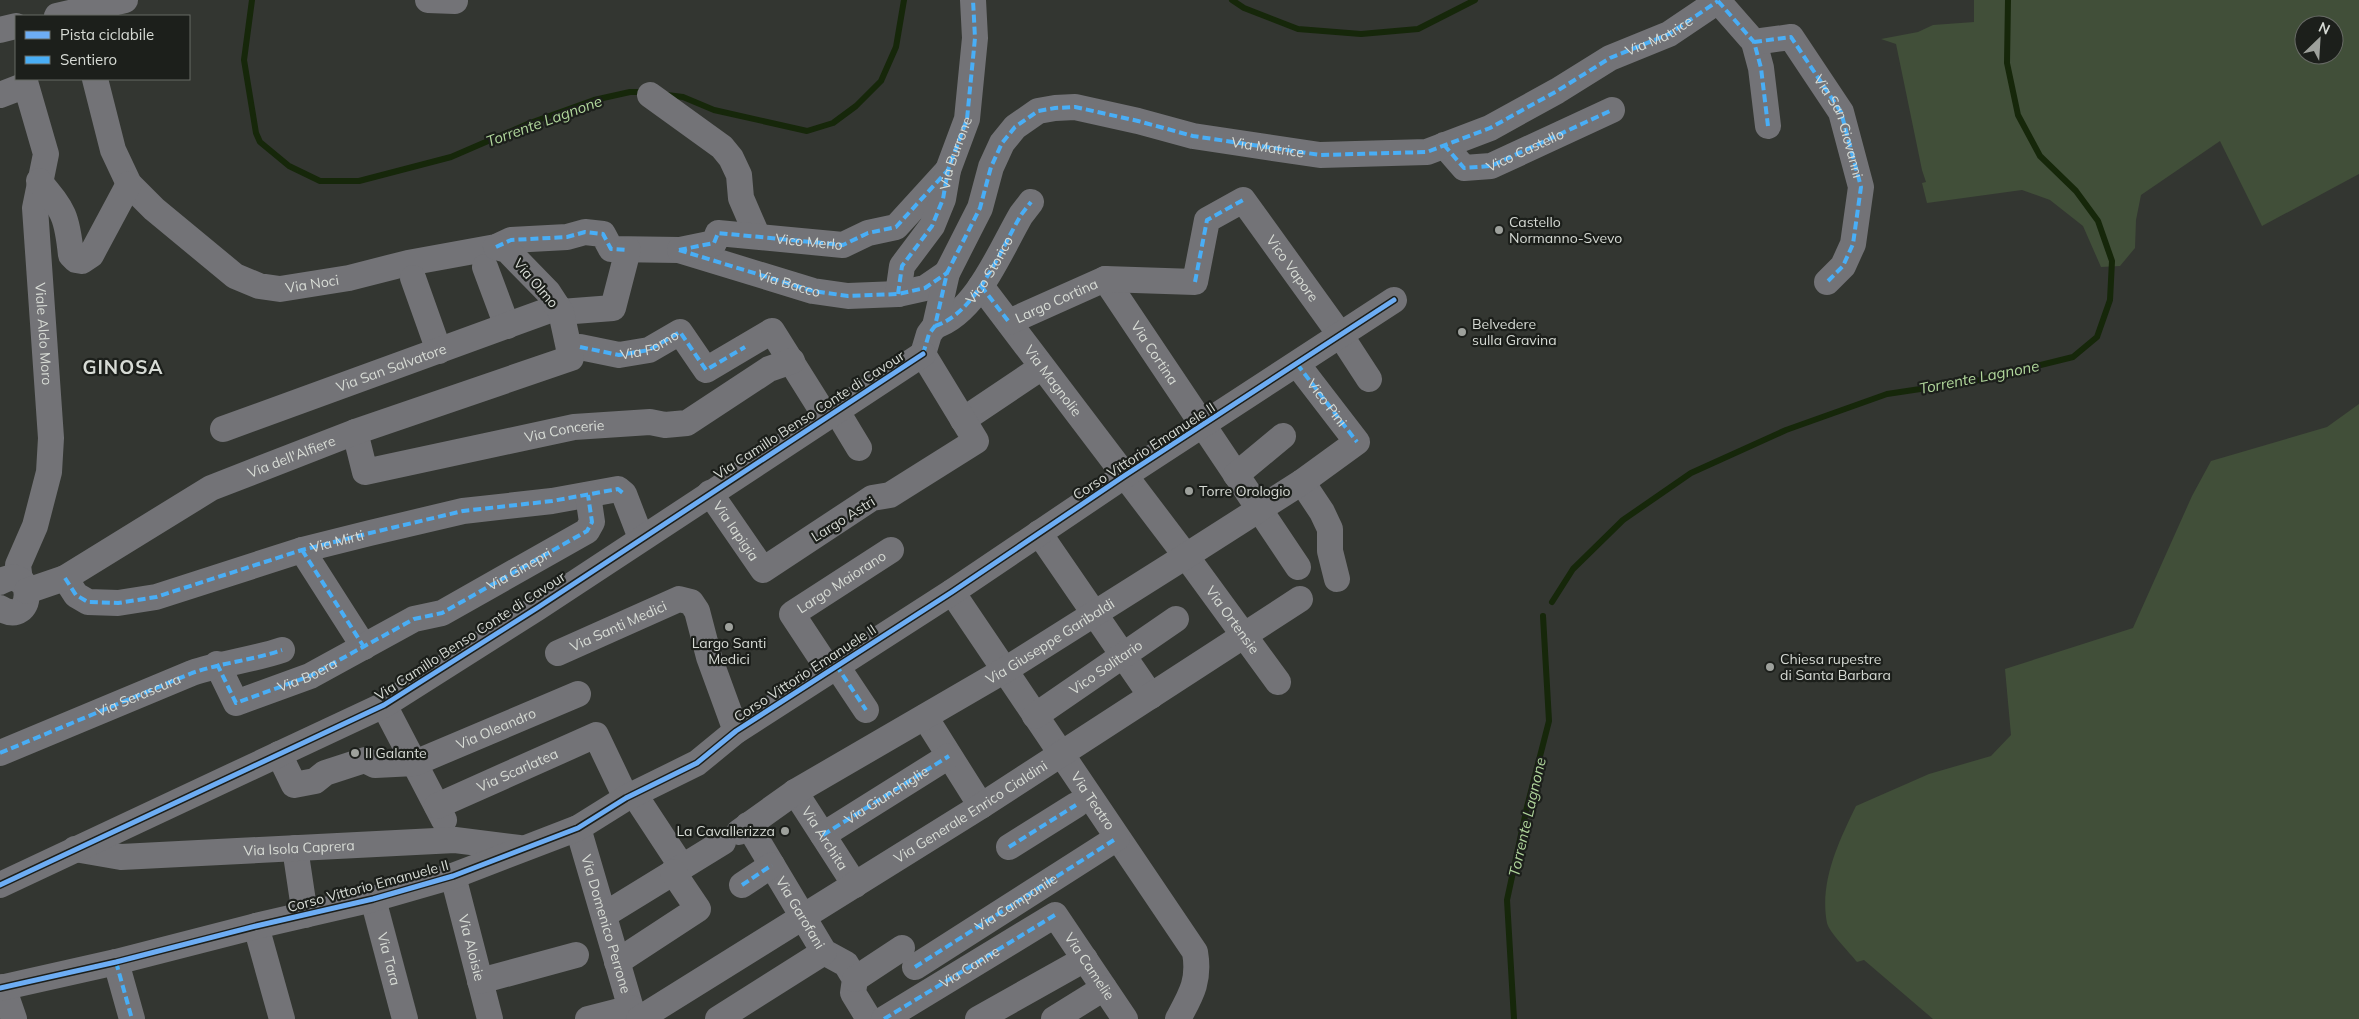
<svg xmlns="http://www.w3.org/2000/svg" width="2359" height="1019" font-family="Mulish,sans-serif">
<rect width="100%" height="100%" fill="#333631"/>
<!-- green -->
<g fill="#414f39" fill-rule="evenodd">
<path d="M1974,0h385v174l-97,52 -42,-85 -79,54 -5,25 -1,28 -15,18 -19,1 -18,-41 -33,-26 -28,-10 -95,13 -5,-20 4,-1 -4,-12 -26,-126 -15,-5 37,-7 15,-7 41,-3zM2304,25h30v30h-30z"/>
<path d="M2359,404v615h-426l-69,-59 -7,2c-7,-9 -28,-30 -30,-39 -8,-41 12,-82 29,-117l73,-32 62,-18 20,-21 -6,-66 128,-41 59,-132 19,-35 116,-34z"/>
</g>
<g fill="none" stroke-linecap="round" stroke-linejoin="round">
<!-- stream -->
<g stroke="#16270a" stroke-width="6">
<polyline points="252,0 244,60 256,133 260,142 289,166 320,181 359,181 451,157 530,123 594,100 630,92 645,92"/>
<polyline points="1232,0 1244,8 1298,29 1361,34 1418,29 1475,0"/>
<polyline points="667,95 683,97 714,110 807,131 833,123 856,106 881,81 896,47 904,0"/>
<polyline points="1552,602 1573,569 1623,520 1691,473 1786,430 1887,394 1980,380 2073,357 2097,337 2110,300 2112,261 2098,221 2076,191 2040,156 2018,115 2007,63 2008,0"/>
<polyline points="1514,1019 1507,900 1527,807 1549,721 1543,616"/>
</g>
<!-- minor -->
<g stroke="#737377" stroke-width="26">
<polyline points="428,0 455,1"/>
<polyline points="1718,1 1754,42 1761,68 1768,126"/>
<polyline points="57,16 125,0"/>
<polyline points="0,30 16,26"/>
<polyline points="1754,42 1791,37 1841,112 1861,187 1853,244 1843,266 1827,282"/>
<path id="s1" d="M95,79l18,71 16,34 25,25 81,67 24,10 21,3 69,-11 59,-15 88,-16 15,-7 56,-3 18,-5 18,2 8,15 68,1 134,41 35,5 50,-2 27,-6 22,-15"/>
<path id="s2" d="M0,95l26,-10 20,69 -11,54 16,230 -2,34 -14,54 -17,39 2,16"/>
<polyline points="650,95 722,147 731,158 739,175 741,198 757,235"/>
<polyline points="1444,145 1464,168 1491,166 1612,110"/>
<path d="M39,181c25,30 28,35 32,74l5,5 6,1 9,-6 38,-71"/>
<polyline points="680,250 714,243 718,233 843,245 868,233 896,227 948,170"/>
<polyline points="485,267 507,326"/>
<polyline points="413,278 439,351"/>
<path id="s3" d="M1105,279l193,288"/>
<path id="s4" d="M981,286l205,270 92,126"/>
<path id="s5" d="M898,294l4,-28 30,-40 11,-27 5,-29 19,-51 8,-81 -2,-38"/>
<polyline points="561,312 613,308 628,250"/>
<path id="s6" d="M1009,322l96,-43 90,3 12,-62 36,-20 98,136 28,43"/>
<path id="s7" d="M935,326c41,-13 65,-75 86,-111l10,-13"/>
<polyline points="580,347 619,355 649,350 680,332 706,370 772,331 826,417"/>
<path id="s8" d="M923,354l6,-20 6,-8 12,-53 33,-65 11,-41 11,-24 13,-16 23,-16 17,-3 20,-1 63,14 55,15 127,19 107,-3 63,-24 67,-37 53,-33 59,-24 49,-33"/>
<polyline points="836,410 859,448"/>
<polyline points="963,420 1042,367"/>
<path id="s9" d="M223,429l335,-122"/>
<path id="s10" d="M355,432l10,40 209,-45 76,-5 15,3 22,-2 82,-54 23,-8"/>
<polyline points="1236,475 1283,436"/>
<polyline points="1302,482 1322,512 1330,529 1330,551 1337,579"/>
<path id="s11" d="M710,493l53,77 109,-72 18,-3 86,-54 -53,-87"/>
<polyline points="1039,533 1151,696"/>
<polyline points="302,550 364,647"/>
<path id="s12" d="M65,578l11,17 12,7 30,1 38,-6 146,-47 68,-17 93,-22 89,-10 66,-12 6,5 17,44"/>
<path d="M0,582c36,-22 35,48 0,26"/>
<path id="s13" d="M27,591l38,-13 146,-90 144,-56 216,-74 -10,-46 -13,-20 -41,-42 -11,-3"/>
<path id="s14" d="M952,592l243,360c5,29 -4,43 -17,67"/>
<path id="s15" d="M558,653l121,-54 12,3 6,9 12,46 27,74"/>
<polyline points="217,664 236,703 310,676 414,619 442,613 587,531 592,522 588,495"/>
<polyline points="836,665 866,710"/>
<path id="s16" d="M829,670l-37,-56 99,-64"/>
<polyline points="384,705 444,820"/>
<path id="s17" d="M1035,716l141,-97"/>
<polyline points="925,717 981,806"/>
<path id="s18" d="M0,753l192,-80c29,-10 61,-13 90,-23"/>
<path id="s19" d="M279,754l15,31 21,-4 10,-8 40,-13 10,5 40,-2 163,-69"/>
<path id="s20" d="M795,792l60,93"/>
<polyline points="634,794 682,867"/>
<path id="s21" d="M437,806l159,-71 30,63"/>
<path id="s22" d="M748,825l76,127 22,12 9,15 -2,14 16,26"/>
<path id="s23" d="M578,828l56,191"/>
<path id="s24" d="M739,832l56,-40 210,-122 181,-114 116,-74 55,-40 -60,-78"/>
<path id="s25" d="M823,835l126,-79"/>
<polyline points="1009,847 1076,805"/>
<polyline points="295,848 305,915"/>
<path id="s26" d="M75,849l46,8 334,-17 64,8"/>
<path id="s27" d="M453,876l37,143"/>
<polyline points="0,885 384,705 537,608 923,354"/>
<polyline points="742,885 772,865"/>
<path id="s28" d="M373,899l32,120"/>
<polyline points="604,915 723,842"/>
<polyline points="256,926 282,1019"/>
<polyline points="116,962 132,1019"/>
<polyline points="617,962 698,909 673,872"/>
<path id="s29" d="M915,967l202,-129"/>
<polyline points="855,979 902,948"/>
<polyline points="480,981 576,955"/>
<polyline points="3,987 14,1019"/>
<polyline points="0,988 116,962 256,926 373,899 453,876 578,828 626,798 697,763 736,731 952,592 1124,476 1394,300"/>
<polyline points="588,1019 631,1008"/>
<path id="s30" d="M639,1019l342,-213 319,-207"/>
<polyline points="718,1019 824,952"/>
<path id="s31" d="M884,1019l171,-104 70,104"/>
<polyline points="978,1019 1085,959"/>
<polyline points="1054,1019 1104,988"/>
</g>
<!-- quiet -->
<g stroke="#49aef6" stroke-width="4" stroke-dasharray="8 4" stroke-linecap="butt">
<polyline points="1718,1 1754,42 1761,68 1768,126"/>
<path id="s32" d="M1754,42l37,-5 50,75 20,75 -8,57 -10,22 -16,16"/>
<path id="s33" d="M1444,145l20,23 27,-2 121,-56"/>
<polyline points="496,247 511,240 567,237 585,232 603,234 611,249 628,250"/>
<path id="s34" d="M679,250l35,-7 4,-10 125,12 25,-12 28,-6 52,-57"/>
<polyline points="679,250 813,291 848,296 898,294 925,288 947,273"/>
<polyline points="1195,282 1207,220 1243,200"/>
<polyline points="981,286 1009,322"/>
<polyline points="898,294 902,266 932,226 943,199 948,170 967,119 975,38 973,0"/>
<path d="M935,326c41,-13 65,-75 86,-111l10,-13"/>
<path id="s35" d="M580,347l39,8 30,-5 31,-18 26,38 39,-23"/>
<polyline points="923,354 929,334 935,326 947,273 980,208 991,167 1002,143 1015,127 1038,111 1055,108 1075,107 1138,121 1193,136 1320,155 1427,152 1490,128 1557,91 1610,58 1669,34 1718,1"/>
<path id="s36" d="M1297,364l60,78"/>
<polyline points="302,550 364,647"/>
<polyline points="65,578 76,595 88,602 118,603 156,597 302,550 370,533 463,511 552,501 618,489 624,494"/>
<path id="s37" d="M217,664l19,39 74,-27 104,-57 28,-6 145,-82 5,-9 -4,-27"/>
<polyline points="836,665 866,710"/>
<path d="M0,753l192,-80c29,-10 61,-13 90,-23"/>
<polyline points="823,835 949,756"/>
<polyline points="1009,847 1076,805"/>
<polyline points="742,885 772,865"/>
<polyline points="116,962 132,1019"/>
<polyline points="915,967 1117,838"/>
<path id="s38" d="M884,1019l171,-104"/>
</g>
<!-- cycleway casing -->
<g stroke="#1c1f1b" stroke-width="8">
<g id="cycleway">
<polyline points="0,885 384,705 537,608 923,354"/>
<polyline points="0,988 116,962 256,926 373,899 453,876 578,828 626,798 697,763 736,731 952,592 1124,476 1394,300"/>
</g>
</g>
<!-- cycleway -->
<use href="#cycleway" stroke="#6dadf4" stroke-width="5"/>
</g>
<!-- markers -->
<g fill="#9ea19c" stroke="#1c1f1b" stroke-width="2">
<circle cx="1499" cy="230" r="5"/>
<circle cx="1462" cy="332" r="5"/>
<circle cx="1189" cy="491" r="5"/>
<circle cx="729" cy="627" r="5"/>
<circle cx="1770" cy="667" r="5"/>
<circle cx="355" cy="753" r="5"/>
<circle cx="785" cy="831" r="5"/>
</g>
<g text-anchor="middle" dominant-baseline="central" stroke-width="4.5" stroke-linejoin="round" paint-order="stroke">
<!-- street labels -->
<g font-size="14" fill="#d7dbd5" stroke="#1c1f1b">
<text stroke="none"><textPath href="#s8" startOffset="930">Via Matrice</textPath></text>
<text stroke="none"><textPath href="#s32" startOffset="140">Via San Giovanni</textPath></text>
<text stroke="none"><textPath href="#s8" startOffset="510">Via Matrice</textPath></text>
<text stroke="none"><textPath href="#s33" startOffset="95">Vico Castello</textPath></text>
<text stroke="none"><textPath href="#s5" startOffset="155">Via Burrone</textPath></text>
<text stroke="none"><textPath href="#s34" startOffset="138">Vico Merlo</textPath></text>
<text stroke="none"><textPath href="#s6" startOffset="384">Vico Vapore</textPath></text>
<text stroke="none"><textPath href="#s7" startOffset="80">Vico Storico</textPath></text>
<text stroke="none"><textPath href="#s1" startOffset="331">Via Noci</textPath></text>
<text transform="translate(536 283) rotate(49)">Via Olmo</text>
<text stroke="none"><textPath href="#s1" startOffset="828">Via Bacco</textPath></text>
<text stroke="none"><textPath href="#s6" startOffset="52">Largo Cortina</textPath></text>
<text stroke="none"><textPath href="#s2" startOffset="281">Viale Aldo Moro</textPath></text>
<text stroke="none"><textPath href="#s35" startOffset="72">Via Forno</textPath></text>
<text stroke="none"><textPath href="#s3" startOffset="89">Via Cortina</textPath></text>
<text stroke="none"><textPath href="#s9" startOffset="179">Via San Salvatore</textPath></text>
<text stroke="none"><textPath href="#s4" startOffset="119">Via Magnolie</textPath></text>
<text stroke="none"><textPath href="#s36" startOffset="49">Vico Pini</textPath></text>
<text transform="translate(809 415) rotate(-33)">Via Camillo Benso Conte di Cavour</text>
<text stroke="none"><textPath href="#s10" startOffset="245">Via Concerie</textPath></text>
<text transform="translate(1144 451) rotate(-33)">Corso Vittorio Emanuele II</text>
<text stroke="none"><textPath href="#s13" startOffset="298">Via dell'Alfiere</textPath></text>
<text transform="translate(843 519) rotate(-32)">Largo Astri</text>
<text stroke="none"><textPath href="#s11" startOffset="46">Via Iapigia</textPath></text>
<text stroke="none"><textPath href="#s12" startOffset="292">Via Mirti</textPath></text>
<text stroke="none"><textPath href="#s37" startOffset="358">Via Ginepri</textPath></text>
<text stroke="none"><textPath href="#s16" startOffset="126">Largo Maiorano</textPath></text>
<text stroke="none"><textPath href="#s4" startOffset="418">Via Ortensie</textPath></text>
<text stroke="none"><textPath href="#s15" startOffset="66">Via Santi Medici</textPath></text>
<text transform="translate(470 636) rotate(-33)">Via Camillo Benso Conte di Cavour</text>
<text stroke="none"><textPath href="#s24" startOffset="365">Via Giuseppe Garibaldi</textPath></text>
<text stroke="none"><textPath href="#s17" startOffset="86">Vico Solitario</textPath></text>
<text transform="translate(805 673) rotate(-33)">Corso Vittorio Emanuele II</text>
<text stroke="none"><textPath href="#s37" startOffset="120">Via Boera</textPath></text>
<text stroke="none"><textPath href="#s18" startOffset="150">Via Serascura</textPath></text>
<text stroke="none"><textPath href="#s19" startOffset="250">Via Oleandro</textPath></text>
<text stroke="none"><textPath href="#s21" startOffset="88">Via Scarlatea</textPath></text>
<text stroke="none"><textPath href="#s25" startOffset="75">Via Giunchiglie</textPath></text>
<text stroke="none"><textPath href="#s14" startOffset="252">Via Teatro</textPath></text>
<text stroke="none"><textPath href="#s30" startOffset="391">Via Generale Enrico Cialdini</textPath></text>
<text stroke="none"><textPath href="#s20" startOffset="55">Via Archita</textPath></text>
<text stroke="none"><textPath href="#s26" startOffset="225">Via Isola Caprera</textPath></text>
<text transform="translate(368 886) rotate(-15)">Corso Vittorio Emanuele II</text>
<text stroke="none"><textPath href="#s29" startOffset="120">Via Campanile</textPath></text>
<text stroke="none"><textPath href="#s22" startOffset="102">Via Garofani</textPath></text>
<text stroke="none"><textPath href="#s23" startOffset="100">Via Domenico Perrone</textPath></text>
<text stroke="none"><textPath href="#s27" startOffset="74">Via Aloisie</textPath></text>
<text stroke="none"><textPath href="#s28" startOffset="62">Via Tara</textPath></text>
<text stroke="none"><textPath href="#s38" startOffset="100">Via Canne</textPath></text>
<text stroke="none"><textPath href="#s31" startOffset="262">Via Camelie</textPath></text>
</g>
<!-- poi labels -->
<g font-size="14" fill="#d7dbd5" stroke="#1c1f1b" text-anchor="start">
<text x="1509" y="222">Castello<tspan x="1509" dy="16">Normanno-Svevo</tspan></text>
<text x="1472" y="324">Belvedere<tspan x="1472" dy="16">sulla Gravina</tspan></text>
<text x="1199" y="491">Torre Orologio</text>
<text x="729" y="643" text-anchor="middle">Largo Santi<tspan x="729" dy="16">Medici</tspan></text>
<text x="1780" y="659">Chiesa rupestre<tspan x="1780" dy="16">di Santa Barbara</tspan></text>
<text x="365" y="753">Il Galante</text>
<text x="775" y="831" text-anchor="end">La Cavallerizza</text>
</g>
<!-- water labels -->
<g font-size="15" font-style="italic" fill="#b1d79c" stroke="#1c1f1b">
<text transform="translate(544 121) rotate(-20)">Torrente Lagnone</text>
<text transform="translate(1979 377) rotate(-11)">Torrente Lagnone</text>
<text transform="translate(1527 817) rotate(-77)">Torrente Lagnone</text>
</g>
<!-- district labels -->
<g font-size="19" font-weight="bold" letter-spacing="1" fill="#d7dbd5" stroke="#1c1f1b">
<text x="123" y="367">GINOSA</text>
</g>
</g>
<!-- legend -->
<rect x="15" y="15" width="175" height="65" fill="#1c1f1b" stroke="#676a65"/>
<rect x="25" y="31" width="25" height="8" fill="#6dadf4" stroke="#676a65"/>
<text x="60" y="40" font-size="15" fill="#d7dbd5">Pista ciclabile</text>
<rect x="25" y="56" width="25" height="8" fill="#49aef6" stroke="#676a65"/>
<text x="60" y="65" font-size="15" fill="#d7dbd5">Sentiero</text>
<!-- north arrow -->
<g transform="translate(2319 40) rotate(25)"><circle r="24" fill="#1c1f1b" stroke="#676a65"/>
<path d="M0-4L9 19L0 12L-9 19Z" fill="#9ea19c"/>
<text y="-8" font-size="14" font-weight="bold" text-anchor="middle" fill="#d7dbd5">N</text>
</g>
</svg>
